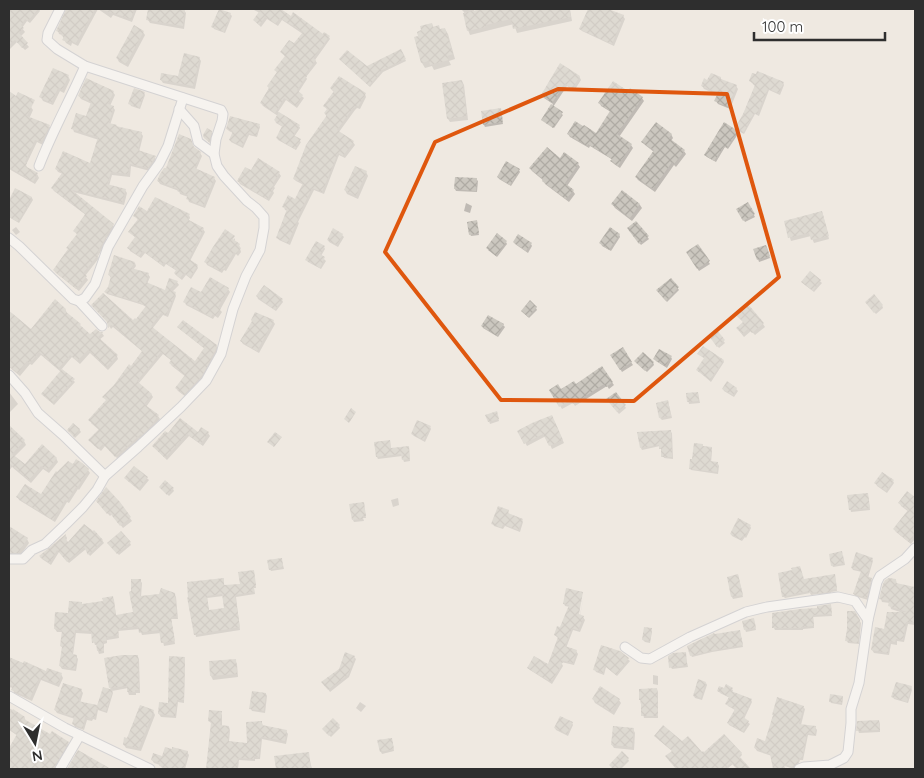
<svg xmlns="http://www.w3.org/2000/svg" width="924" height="778" font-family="Quicksand,sans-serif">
<defs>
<pattern id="building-cross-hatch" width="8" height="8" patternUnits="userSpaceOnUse" patternTransform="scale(1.25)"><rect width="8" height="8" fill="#cbc7bf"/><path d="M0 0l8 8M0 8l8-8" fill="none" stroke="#afaba4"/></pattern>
</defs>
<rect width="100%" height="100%" fill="#efe9e1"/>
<!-- shadow -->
<g fill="#0003" fill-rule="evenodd">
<polygon points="9,9 39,9 40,11 30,23 27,21 22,28 25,32 20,37 29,47 25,50 17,42 9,50"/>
<polygon points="67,9 137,9 132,22 113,15 111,18 98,9 78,46 72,43 71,46 66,43 62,35 59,34 58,31 67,12"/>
<polygon points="149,9 174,9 184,10 186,13 184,29 150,23 148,20"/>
<polygon points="252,9 279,9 323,36 329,37 330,39 315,60 317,63 306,77 307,79 298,93 304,98 297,108 286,100 278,112 299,126 300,128 294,137 301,142 296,150 278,140 277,138 283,127 276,123 275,120 278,116 263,106 261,103 277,73 276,70 286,57 281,52 294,45 303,34 282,20 278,26 267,19 261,27 254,20 260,13"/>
<polygon points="461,9 474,9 474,11 488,9 570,9 572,21 517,33 514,24 470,35 468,30 464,12"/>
<polygon points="590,9 609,9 609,10 623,16 625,19 614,46 582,31 580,29"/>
<polygon points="230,14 232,16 225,33 214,29 213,27"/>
<polygon points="432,24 434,28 440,30 445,29 448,34 455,59 449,61 451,65 434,70 432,66 425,68 422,63 415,38 419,37 423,31"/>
<polygon points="143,32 145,35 128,67 119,62 117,58"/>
<polygon points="401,51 406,61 383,72 370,87 342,61 366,68"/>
<polygon points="199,58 201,61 195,89 163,83 161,80 179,77"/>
<polygon points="68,76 70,80 64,93 60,91 53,105 43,101 41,97"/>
<polygon points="579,76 581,80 574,91 567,86 553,107 563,115 554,128 543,120 553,104 544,98 542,95"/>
<polygon points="462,81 464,85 468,120 450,122 448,119"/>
<polygon points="722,81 736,86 738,89 730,109 718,104 716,101 718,95 704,89 702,86"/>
<polygon points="750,81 783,83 784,85 780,95 769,90 759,116 755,114 744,134 738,131 736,128 744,115 755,86"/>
<polygon points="331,89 365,94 366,97 360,109 357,108 355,110 339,132 353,142 355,145 345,158 339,155 324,194 314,190 298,222 299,223 290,245 279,240 277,237 288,211 285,210 284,207 296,200 304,185 296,181 294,179 327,117 325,114 328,110 324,106 334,92"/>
<polygon points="113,92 115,95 110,106 113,107 115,110 110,125 141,133 143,136 139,152 155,157 156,160 150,171 131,166 130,177 112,175 109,186 125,190 127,193 124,205 73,192 113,225 115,228 106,239 107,241 98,256 99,258 85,276 88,280 79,291 56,273 54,270 78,235 75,231 86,215 54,191 52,188 63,174 58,172 56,169 90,164 99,140 74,132 73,129 87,118 92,104 81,99 79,96"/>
<polygon points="9,93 31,107 33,110 29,119 49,126 51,129 43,145 37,142 26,165 27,167 27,168 37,174 39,178 35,184 9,169 9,135 11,132 9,131"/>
<polygon points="144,93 145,95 140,109 131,106 130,104"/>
<polygon points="628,93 642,98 644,101 619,137 631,145 633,148 620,168 614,164 612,161 613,160 590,146 589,148 570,137 568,134 596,135 611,112 601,106 600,103"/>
<polygon points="500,110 503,124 485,127 484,125"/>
<polygon points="259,125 260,127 257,137 249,135 243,148 231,142 230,140 233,133 229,131 227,129"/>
<polygon points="211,132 213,134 210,143 205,138"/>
<polygon points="737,132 738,134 728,149 725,147 716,162 707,157 706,155"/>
<polygon points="671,134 673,138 671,141 684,151 686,154 676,167 674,165 655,192 638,180 636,177 654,152 645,145 643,142"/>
<polygon points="194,148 200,153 202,156 196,170 214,178 216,181 205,208 189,202 188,199 188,197 180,194 179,191 160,184 158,181 167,170"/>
<polygon points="565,154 578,164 580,167 567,186 573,191 575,194 569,202 545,184 544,181 532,171 530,168 560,160"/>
<polygon points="519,170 520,172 511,186 499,179 498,177"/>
<polygon points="251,172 279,173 281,176 274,187 275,188 273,191 274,193 269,201 240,184 238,181"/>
<polygon points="366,172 368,176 358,199 347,194 345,190"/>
<polygon points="476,179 478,181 477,192 456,191 455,189"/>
<polygon points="16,189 32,198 33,200 19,223 9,217 9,203"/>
<polygon points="622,192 640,205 642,208 632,221 615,208 613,205"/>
<polygon points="466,203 472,206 470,213 464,211"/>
<polygon points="748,204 755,217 745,222 738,209"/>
<polygon points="147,212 189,215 190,218 188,221 203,229 205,232 190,261 197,265 198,268 191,279 186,275 182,280 177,276 175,274 177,271 166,264 164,267 145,253 141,258 130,251 129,248 136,238 130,232 138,220 135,216"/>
<polygon points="823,215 829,239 814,243 811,236 791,241 785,222"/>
<polygon points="476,222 479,235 471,236 470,234"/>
<polygon points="636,222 649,239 641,245 630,230"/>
<polygon points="16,227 20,232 16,235 12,230"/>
<polygon points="619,234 620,237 611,251 602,246 601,243"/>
<polygon points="342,235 344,237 338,247 329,242 328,240"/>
<polygon points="235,238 235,240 234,242 239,245 241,252 238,256 236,254 226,271 224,270 222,273 207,265 206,262 230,245"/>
<polygon points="506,242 507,244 497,257 488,250"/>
<polygon points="514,242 531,244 532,246 528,253 515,244"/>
<polygon points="698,246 710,264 699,271 687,253"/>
<polygon points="324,247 325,249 321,256 326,261 321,269 308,262 307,260"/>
<polygon points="767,248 770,258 759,262 755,250"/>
<polygon points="115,257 135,263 136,266 133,270 148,274 150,277 147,284 165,291 177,282 179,285 172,292 175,293 176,296 168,317 163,315 152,329 196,363 205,349 181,330 179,328 216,346 218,349 216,354 212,360 213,361 204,377 186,397 178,391 176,388 186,377 172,366 170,363 172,361 163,354 138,384 151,394 153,397 146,407 158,416 160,419 149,432 144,437 143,436 118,459 105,446 101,451 92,443 99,430 91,423 107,401 104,397 131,368 143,352 113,327 111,329 108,323 133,322 136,320 146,307 143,305 107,294 105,292 109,288 111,278 109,275"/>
<polygon points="810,273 822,283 814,292 804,284"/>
<polygon points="671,279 679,290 667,302 659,293"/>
<polygon points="228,289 230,292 220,310 222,312 218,318 215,316 213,319 186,305 185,302"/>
<polygon points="257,296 282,300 283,302 276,311 258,299"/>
<polygon points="868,305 882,305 883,308 876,314"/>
<polygon points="536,308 537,310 529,318 522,311"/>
<polygon points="65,309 67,313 66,314 90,335 102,333 104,336 99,340 117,356 118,359 108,370 90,353 80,364 72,357 61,370 75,382 54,405 44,396 61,372 41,355 32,365 30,364 20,376 9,367 9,358 10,356 9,354 9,313 31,331"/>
<polygon points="253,321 273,321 275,324 259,353 243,344 241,341"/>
<polygon points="744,323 763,324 765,327 755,335 751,331 744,337 740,332"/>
<polygon points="503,325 505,327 498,337 483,328 482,326"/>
<polygon points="716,332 725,343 719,348 712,339"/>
<polygon points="622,349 633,365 622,372 612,355"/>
<polygon points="699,354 723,360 724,362 711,382 697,370 705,359"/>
<polygon points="671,357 672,359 667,368 656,361 655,359"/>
<polygon points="653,362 654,365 647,372 637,363"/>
<polygon points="601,368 614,385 609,389 607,386 575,406 573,403 562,409 551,390 561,391 576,386"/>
<polygon points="723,389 736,389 738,391 734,397 724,391"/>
<polygon points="9,392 18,404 9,413"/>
<polygon points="698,393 700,403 689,404 687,394"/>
<polygon points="616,394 626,408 619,414 609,402"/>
<polygon points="668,401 672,418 662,420 660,418"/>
<polygon points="487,415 497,415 499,421 490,424"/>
<polygon points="553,419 564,443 552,449 546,436 527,446 519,431"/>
<polygon points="180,420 198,434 208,433 210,436 203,446 189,436 167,460 153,446 168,435"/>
<polygon points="430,427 431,429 425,442 414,436 412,434"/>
<polygon points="79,429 81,432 75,438 70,432"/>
<polygon points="12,430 24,441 26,445 14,457 25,466 56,458 58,462 49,473 43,469 31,483 12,467 9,471 9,433"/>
<polygon points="670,431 672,433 673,459 664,458 660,446 642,450 641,448"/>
<polygon points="390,441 391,449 409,450 410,461 404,462 402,456 378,459 377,457"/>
<polygon points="703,447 711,448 712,451 711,463 718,464 719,466 718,474 691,470 690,468"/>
<polygon points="135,468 149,480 140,491 127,480"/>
<polygon points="88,470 90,473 79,490 78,489 69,503 67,502 55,522 19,500 18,497 41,496"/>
<polygon points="893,481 894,483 887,493 877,486 876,483"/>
<polygon points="162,489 173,489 174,491 169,496"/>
<polygon points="908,493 915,498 915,539 911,544 896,532 894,529 909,512 901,506 900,503"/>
<polygon points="848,496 868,496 870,510 851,512"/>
<polygon points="398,498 399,505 393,507 391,500"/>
<polygon points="97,502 119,503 132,521 123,528 112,514 110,516"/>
<polygon points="364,506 366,518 363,518 364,521 354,522 353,520"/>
<polygon points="508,511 509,515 522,520 523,522 520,532 505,526 503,529 494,526 493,524"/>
<polygon points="750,526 751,528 746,538 745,537 742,541 732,536 731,534"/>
<polygon points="9,528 27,539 29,543 20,556 11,556 9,555"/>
<polygon points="66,536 67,538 66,541 68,544 102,540 104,543 90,556 86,549 69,563 59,552 51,565 42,559 40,557"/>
<polygon points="130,543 131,545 119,555 110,545"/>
<polygon points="843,555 845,565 833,567 832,565"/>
<polygon points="872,559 873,561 868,578 871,579 872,581 868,600 855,596 854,594 862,572 853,570 852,568"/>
<polygon points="282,561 284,569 271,571 270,569"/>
<polygon points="793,571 804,580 835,576 837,591 831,592 831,594 819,595 818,594 811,595 810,593 785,598 783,596"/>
<path d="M254,574l2,14h-2l1,6 -19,3 4,33 -44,7 -7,-38 34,-19 2,7 16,-2zM223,596l2,13 -16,3 -2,-14z"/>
<polygon points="738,575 743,597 733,599 732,597"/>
<polygon points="140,580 142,583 141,597 174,594 176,597 178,619 171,619 175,644 164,646 161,633 142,635 140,629 118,631 119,638 107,640 107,643 104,644 104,653 99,654 98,651 97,645 95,645 94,642 92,634 76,633 73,655 76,656 78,659 76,671 62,669 60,666 63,649 61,646 63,632 57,632 55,629 69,614 83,606 104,602 113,598 114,600 116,616 134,614"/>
<polygon points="896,580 897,585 915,588 915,625 908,624 904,642 897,641 897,645 891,644 889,655 874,653 872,650 885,630 903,613 891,609 890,605 890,603 882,602 881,599"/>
<polygon points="567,590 579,620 584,595 580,616 583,617 585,620 580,632 573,630 566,648 576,651 578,654 574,665 561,662 563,666 552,684 530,670 528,668 549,666 558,638 555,635 561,629 570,607 565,606 564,603"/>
<polygon points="830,606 832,616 813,617 814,628 803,629 803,630 775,630 774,628 819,609"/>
<polygon points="854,613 861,623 859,644 848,643 847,641"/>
<polygon points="754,621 756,630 746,632 743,622"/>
<polygon points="651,630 652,632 650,643 645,642 643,640"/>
<polygon points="740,632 743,647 712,652 692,657 691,655"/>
<polygon points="619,652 630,661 617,676 606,667 604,675 596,672 595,670"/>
<polygon points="685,653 688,667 672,669 671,667"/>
<polygon points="138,657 139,659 140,693 136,693 136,695 129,695 128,692 128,688 112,691 110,688 106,659"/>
<polygon points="354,657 356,659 349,677 330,692 323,682 340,670"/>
<polygon points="184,658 185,661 184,703 178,702 176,718 161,717 159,714 169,705"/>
<polygon points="9,660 46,672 61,674 63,678 59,687 41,680 32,701 14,693 13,688 9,687"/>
<polygon points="235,660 237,664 238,677 213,680 211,676 210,663"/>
<polygon points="653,675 658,676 658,685 653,684"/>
<polygon points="706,683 707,685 702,700 695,698 694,696"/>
<polygon points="911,687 912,690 908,703 894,699 893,697"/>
<polygon points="657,689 658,692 658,718 644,718 640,700"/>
<polygon points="725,689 732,689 733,691 732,692 751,700 752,702 744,719 750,724 744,733 729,725 728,723 735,710 728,706 727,704 730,698 720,693 719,691"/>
<polygon points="81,690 83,693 80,703 96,706 98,708 112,691 113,693 107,713 98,710 96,720 93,719 92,721 87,720 84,730 75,727 73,724 75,719 57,713 55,710"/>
<polygon points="266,694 267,696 265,713 252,711 251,709"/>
<polygon points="842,697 843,699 842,705 831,703 830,701"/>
<polygon points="593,699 619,700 621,703 614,715 595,703"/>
<polygon points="360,702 366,706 361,712 356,708"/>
<polygon points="803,707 805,709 801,725 815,727 817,730 816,736 808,735 803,760 800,760 798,765 795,769 784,766 785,769 775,769 772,756 757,751 755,748 766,742"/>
<polygon points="9,708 24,717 26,721 50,736 68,743 70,746 56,769 9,769 9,750 18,736 9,730"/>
<polygon points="153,711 155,715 141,751 126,748 124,745"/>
<polygon points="221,713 222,715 222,726 229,727 230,730 229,742 248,745 262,723 263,726 286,731 288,734 286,744 262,739 260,759 255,759 255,761 239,760 238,769 207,769 212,724 209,721"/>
<polygon points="879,721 880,724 880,732 859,733 858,730"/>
<polygon points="572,723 573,725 568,736 556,730 555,728"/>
<polygon points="339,726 340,728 331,737 325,731"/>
<polygon points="633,729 635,733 634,750 614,748 612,745"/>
<polygon points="655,736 682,743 702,754 741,753 742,755 739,758 749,769 738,769 733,764 727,769 677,769 668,756 673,751"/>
<polygon points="392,741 394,751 382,754 381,752"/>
<polygon points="187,752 189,755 185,769 162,768 160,765 154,763 152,760"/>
<polygon points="308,753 312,769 277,769 275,757"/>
<polygon points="628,759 629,761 621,769 613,769 612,768"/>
</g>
<!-- building -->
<g fill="url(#building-cross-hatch)" fill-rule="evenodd">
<polygon points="9,9 38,9 28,21 25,19 21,25 24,28 19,33 28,43 22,48 15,40 9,45"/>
<polygon points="66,9 95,9 76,43 70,41 69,43 62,40 64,37 61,35 62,33 56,31"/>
<polygon points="103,9 134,9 131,19 103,10"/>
<polygon points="148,9 185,9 183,26 146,20"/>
<polygon points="219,9 231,13 224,32 211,27"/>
<polygon points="261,9 281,9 291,16 293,12 323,34 324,32 330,36 313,58 316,60 305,74 307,76 297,90 303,95 296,106 284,98 275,113 260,103 269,88 267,86 277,72 274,70 285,56 280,52 289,40 294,43 303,32 280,18 276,24 265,17 259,25 253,20"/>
<polygon points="482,9 569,9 571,17 513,29 511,19 486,25 486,27 467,31 463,13"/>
<polygon points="588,9 608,9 624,15 612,44 579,29"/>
<polygon points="432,23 433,27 439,25 440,29 445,28 453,54 447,56 449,60 430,65 429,61 421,63 414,37 418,36 417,32 421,30 420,26"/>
<polygon points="134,25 144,31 126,64 116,58"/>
<polygon points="401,49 406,59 382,70 369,86 339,59 347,50 367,66"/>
<polygon points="184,53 200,57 193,86 160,80 161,73 178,76"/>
<polygon points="560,63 580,76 572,89 565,84 552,103 541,95"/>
<polygon points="53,68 69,75 62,90 58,88 51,103 39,97"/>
<polygon points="757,71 784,82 779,93 768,89 757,114 754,113 743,133 735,128 743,114 755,85 753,84 753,83 749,81 752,73 756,74"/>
<polygon points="711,73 721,77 721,79 737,85 728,107 714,101 718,93 701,86 704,78 707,80"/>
<polygon points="339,76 366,93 358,107 356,106 354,108 353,108 337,130 354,141 343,156 338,153 322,192 312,188 297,219 298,219 288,243 276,238 287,209 282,207 288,195 295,199 303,183 293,179 306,145 327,115 324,113 327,109 323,106 334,91 330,88"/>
<polygon points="86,78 114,91 108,104 114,106 109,123 117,125 116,126 142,132 138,150 156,156 148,168 130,164 128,174 111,172 107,184 126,189 122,202 72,190 114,224 105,236 106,237 97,252 99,254 83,273 87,276 76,289 53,270 68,249 66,248 77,234 73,231 84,216 85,214 51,188 62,173 55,169 63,151 90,163 98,137 71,129 76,113 86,116 91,102 78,96"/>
<polygon points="462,80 467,116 447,119 442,83"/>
<polygon points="613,81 628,91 630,88 643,97 617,134 632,144 618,166 610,161 612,159 588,144 587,146 567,134 575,121 583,126 584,125 596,133 610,111 598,103"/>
<polygon points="134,88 145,92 139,108 128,104"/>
<polygon points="9,91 16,96 18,92 35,100 27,116 50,125 41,142 35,140 25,162 27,163 25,166 38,173 33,182 9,167"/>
<polygon points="551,104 563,112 553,128 541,120"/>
<polygon points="501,108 503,122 483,125 481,111"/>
<polygon points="279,112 300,125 293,135 301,139 295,149 276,138 282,126 274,120"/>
<polygon points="230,116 260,124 256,136 248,133 242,146 229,140 233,131 226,129"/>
<polygon points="656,122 672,134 669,138 685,150 674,164 672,162 653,189 635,177 654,150 641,142"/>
<polygon points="724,122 738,131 727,148 724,146 714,161 704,155"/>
<polygon points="207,128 212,131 209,142 204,138 203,135"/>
<polygon points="179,134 191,139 194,147 201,152 195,168 215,177 203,206 186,199 188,195 177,191 178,189 157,181 160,174 164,168 166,168"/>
<polygon points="547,147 560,158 564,152 579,163 565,183 574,190 566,199 542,181 543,179 529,168"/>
<polygon points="258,158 280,172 273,183 274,184 272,188 273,189 267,199 237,181 245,167 251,170"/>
<polygon points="506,161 520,169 510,185 497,177"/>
<polygon points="355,166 367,171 356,196 344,190"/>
<polygon points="455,177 477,178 476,191 454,189"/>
<polygon points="15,188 32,197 18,222 9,217 9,200"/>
<polygon points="622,190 640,204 630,218 611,204"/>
<polygon points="155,197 190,214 187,219 204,228 189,259 198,265 190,277 184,273 180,278 174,273 176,270 164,262 162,265 143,251 139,256 127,248 135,237 128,232 138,219 133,216 139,206 147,211"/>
<polygon points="748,202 755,214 743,221 736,209"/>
<polygon points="822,211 829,236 811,240 809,233 788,238 784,221"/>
<polygon points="477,220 479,233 469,235 467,222"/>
<polygon points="636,221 649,236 639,244 627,228"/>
<polygon points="610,227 620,234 609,250 599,243"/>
<polygon points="333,228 343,234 337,245 327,240"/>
<polygon points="225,229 235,236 233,239 240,244 239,246 241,248 236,254 234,252 224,269 222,268 220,271 204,262 213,247"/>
<polygon points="497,233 507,241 496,256 486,248"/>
<polygon points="518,234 532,243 526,251 513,242"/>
<polygon points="316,241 325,246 320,254 325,257 320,268 305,260"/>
<polygon points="698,244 710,261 697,269 686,252"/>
<polygon points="766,245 770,256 757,260 753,249"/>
<polygon points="114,255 135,262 131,268 149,273 146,282 165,290 169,278 178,281 170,290 176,292 166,315 161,313 151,326 195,361 204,348 177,327 183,320 217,345 215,351 211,357 212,357 203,374 184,395 175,388 185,375 169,363 171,360 161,352 137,381 152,394 144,404 159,415 148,429 142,435 141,434 115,457 103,444 98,449 88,440 99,429 88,420 106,400 102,397 114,385 129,364 131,366 142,351 115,327 111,325 108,328 107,322 91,305 103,293 133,320 135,318 136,319 146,306 141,304 141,303 104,292 108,287 111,276 108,275"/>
<polygon points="810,271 821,280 813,291 801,282"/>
<polygon points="210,277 229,288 218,307 221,308 216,316 213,314 211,317 183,302 191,287 201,292"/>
<polygon points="671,278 679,287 666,301 656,290"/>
<polygon points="264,285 283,299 275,310 256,296"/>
<polygon points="874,294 883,305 874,313 865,302"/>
<polygon points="55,299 66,309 65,311 81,324 80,325 90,334 96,329 100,332 103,332 98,337 118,355 106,367 88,350 77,361 70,355 58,369 39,352 30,363 27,361 18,373 9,366 9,311 13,314 31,329"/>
<polygon points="530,300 537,307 528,317 521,311"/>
<polygon points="748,304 764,323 752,333 748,329 742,334 736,328 743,322 736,315"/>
<polygon points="255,312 274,320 257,351 240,341 252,321 251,320"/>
<polygon points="488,315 504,324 497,336 481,326"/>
<polygon points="717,330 725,340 717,347 709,336"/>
<polygon points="703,346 724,360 710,380 696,370 704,358 697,354"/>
<polygon points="623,347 632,362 620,370 610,355"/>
<polygon points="659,349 672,356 665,366 653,359"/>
<polygon points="643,352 654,362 645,371 634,361"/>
<polygon points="602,366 613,382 606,387 604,384 573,404 570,401 559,407 549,390 558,384 561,389 574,381 576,384"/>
<polygon points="62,369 75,379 52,403 41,394"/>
<polygon points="727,381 737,388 733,395 722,389"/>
<polygon points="616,392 626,405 617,412 606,399"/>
<polygon points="698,392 699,401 687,402 686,393"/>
<polygon points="668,400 671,416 659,418 656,403"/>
<polygon points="351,408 356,412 349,423 344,419"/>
<polygon points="497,411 499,419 488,422 485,415"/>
<polygon points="552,415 563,440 549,446 543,434 524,444 517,431 532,423"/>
<polygon points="180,418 198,432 201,427 209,432 201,444 187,434 165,458 152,446 165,431 168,433"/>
<polygon points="417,420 431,426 424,440 411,434"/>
<polygon points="73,423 80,429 74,437 67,430"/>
<polygon points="9,425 25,440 12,454 25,464 42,444 57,458 47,470 41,466 29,480 9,463"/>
<polygon points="671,430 672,457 661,457 661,449 659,449 659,445 640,448 637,432"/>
<polygon points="275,432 282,437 274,447 267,442"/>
<polygon points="390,440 391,448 409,446 410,459 402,460 401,454 376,457 374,442"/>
<polygon points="694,443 703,444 703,446 712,447 710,461 718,462 717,472 689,469 690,459 692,459"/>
<polygon points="76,459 82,463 89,469 77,488 76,487 67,501 65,500 53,520 16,497 25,484 41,494 56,471 57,472 68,461 73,464"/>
<polygon points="134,466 148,477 138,489 124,478"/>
<polygon points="882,472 894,480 886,491 874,483"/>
<polygon points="165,480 174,488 167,495 159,487"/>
<polygon points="106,487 120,502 131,517 120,526 109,512 107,514 96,501"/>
<polygon points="907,491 915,497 915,534 909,542 893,529 908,510 898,503"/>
<polygon points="868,493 870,508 849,510 847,495"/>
<polygon points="364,502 366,516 363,516 363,519 352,520 349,504"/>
<polygon points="498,506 509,510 508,513 523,519 518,530 503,524 502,528 491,524"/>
<polygon points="738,518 751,525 745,536 743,536 741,540 730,534"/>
<polygon points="84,524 93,531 94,530 103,540 88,555 84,547 67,562 57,550 50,563 39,556 66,534 65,538 68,542"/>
<polygon points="9,526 28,538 18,553 9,553"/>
<polygon points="121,531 131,542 117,554 107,543"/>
<polygon points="842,551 844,563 831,566 829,554"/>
<polygon points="856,552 873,558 867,576 872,578 867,598 853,594 861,571 851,568"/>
<polygon points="282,558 283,567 269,570 267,560"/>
<polygon points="800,566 804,579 835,574 837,589 830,590 830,592 817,594 817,592 808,593 808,591 782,597 778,573 792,570 791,568"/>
<path d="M254,570l2,15 -2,1v6l-19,3 5,32 -46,8 -7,-38 1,1 -1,-16 37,-4v7l16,-1 -2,-12zM222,594l2,14 -15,2 -2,-14z"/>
<polygon points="738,574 743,595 731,597 727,577"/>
<polygon points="889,578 896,579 896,583 915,587 915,622 906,622 903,640 896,639 895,642 890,641 888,653 871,650 875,627 884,629 887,612 907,612 888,606 889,601 879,599 883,584 885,580"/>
<polygon points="131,579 141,579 140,596 159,594 161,588 175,593 177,616 171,617 175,641 161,643 159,630 139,633 138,626 118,629 119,635 106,637 107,641 103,641 104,651 97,651 96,642 92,643 91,631 75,630 72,654 77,655 75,669 59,666 62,647 60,646 62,630 54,629 55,612 68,613 69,601 82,602 82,604 103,601 102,598 113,596 116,615 133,612 129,592 131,591"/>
<polygon points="566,588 583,592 579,614 584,616 578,630 572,628 565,646 577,650 573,663 560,660 563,662 551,682 527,668 534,656 548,664 558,637 554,635 557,626 560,627 569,605 563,604"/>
<polygon points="831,604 832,614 813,615 814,626 802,627 802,628 772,628 772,613 800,609 817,608 817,606"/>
<polygon points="847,611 855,611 860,620 858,643 845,641 847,629"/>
<polygon points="754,618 756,628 744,630 742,621"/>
<polygon points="644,627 652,628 650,641 642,640"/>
<polygon points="740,630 743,645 711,651 690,656 687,646 693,643 714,633 715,634"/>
<polygon points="601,645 620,651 629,658 616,675 605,666 603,673 593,670"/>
<polygon points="345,652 355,656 348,675 328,690 321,682 339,669"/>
<polygon points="686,652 687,665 669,668 668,656 673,653"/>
<polygon points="122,655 138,655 139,690 135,690 135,692 127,692 127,686 109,688 104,658"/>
<polygon points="169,656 185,657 184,700 177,700 175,716 158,714 159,702 168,703"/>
<polygon points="9,657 23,663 24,661 46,671 47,668 62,673 58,684 39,678 30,698 11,690 13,686 9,685"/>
<polygon points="236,659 237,674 210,676 209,661"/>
<polygon points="698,679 706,682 701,698 693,696"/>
<polygon points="896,682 912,686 907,702 891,697"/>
<polygon points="63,683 82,689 78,701 97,705 95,717 91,717 91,718 85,717 83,728 72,724 74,717 54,710"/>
<polygon points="726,684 733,688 731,691 752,699 743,717 749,721 743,732 727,723 735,709 725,704 729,697 717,691 719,686 724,688"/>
<polygon points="600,686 620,699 611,712 592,699"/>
<polygon points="103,687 113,690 106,711 96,709"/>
<polygon points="657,688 658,716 641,716 641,700 639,700 639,689"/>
<polygon points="252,691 266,693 264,711 249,709"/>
<polygon points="830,694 843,696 842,703 829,702"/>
<polygon points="777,697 804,706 799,724 816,726 815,735 807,733 802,758 799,758 798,763 793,767 784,764 785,769 773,769 770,754 754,748 757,738 765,741 773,715 772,715"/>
<polygon points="140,705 154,710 139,748 123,745 124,737 127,738"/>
<polygon points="13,709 25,717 24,719 50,734 52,731 69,742 55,766 54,769 9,769 9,748 17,734 9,729 9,715"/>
<polygon points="209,710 222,711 220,725 229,726 228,741 247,743 246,722 262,721 262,725 287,730 285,741 261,737 259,757 254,756 254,759 238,758 237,769 206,769 211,722 208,721"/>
<polygon points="560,716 573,722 567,734 554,728"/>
<polygon points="333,718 340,725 329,736 322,729"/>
<polygon points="879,720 880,730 856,731 857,721"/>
<polygon points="663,725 682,741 688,736 702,752 703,751 704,752 724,734 742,753 739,756 751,769 737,769 731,763 724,769 676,769 665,756 672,751 654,736"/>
<polygon points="613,726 634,728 632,747 611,745"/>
<polygon points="392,738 394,749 380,752 377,740"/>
<polygon points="165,747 172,749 172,747 188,751 184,769 167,768 159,766 160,763 151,760 153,753 162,756"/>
<polygon points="78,750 111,769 67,769"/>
<polygon points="622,751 629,758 618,769 613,769 609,765"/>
<polygon points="309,752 311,769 276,769 274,756"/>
</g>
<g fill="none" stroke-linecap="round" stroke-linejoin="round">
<!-- minor casing -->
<g stroke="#b4b7c1" stroke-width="11">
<g id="minor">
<polyline points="179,109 194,126 198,142 214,154"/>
<path d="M39,166c13,-34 31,-66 46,-100"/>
<polyline points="9,238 19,246 73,299 79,301 85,298 95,284 108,247 143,186 159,164 168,146 183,98"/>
<polyline points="79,301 102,326"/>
<polyline points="9,375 25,393 38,413 63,435 105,476"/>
<polyline points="9,559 23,559 32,550 45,544 66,524 83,507 97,490 105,476 138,447 181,407 206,381 221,354 233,309 246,276 260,250 264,228 264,217 256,208 247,201 224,176 217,166 214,154 216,139 222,121 223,114 221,110 85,66 57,49 47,40 48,33 60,9"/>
<polyline points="625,647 641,658 650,659 690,637 746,612 767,607 838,597 855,601 868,620"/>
<polyline points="9,696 65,728 150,769"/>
<polyline points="60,769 80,735"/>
<polyline points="799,769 804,767 830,765 844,758 848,752 851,723 851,709 859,683 868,620 877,582 880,576 905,559 915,548"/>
</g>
</g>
<!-- minor -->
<use href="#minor" stroke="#fff" stroke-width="9"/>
</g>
<!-- marked area -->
<path d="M0 0H924V778H0ZM558,89l169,5 52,183 -145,124 -133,-1 -116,-148 50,-110z" fill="#efe9e1" fill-opacity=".55" fill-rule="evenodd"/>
<path fill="none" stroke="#df570e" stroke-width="4" stroke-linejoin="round" d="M558,89l169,5 52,183 -145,124 -133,-1 -116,-148 50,-110z"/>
<!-- border -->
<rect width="924" height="778" fill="none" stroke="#2e2e2e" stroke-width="20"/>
<!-- north arrow -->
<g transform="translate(35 743) rotate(170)" stroke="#ffffff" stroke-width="4" paint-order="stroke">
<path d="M0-4L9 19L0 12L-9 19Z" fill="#2e2e2e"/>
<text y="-8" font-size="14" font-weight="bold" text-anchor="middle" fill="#2e2e2e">N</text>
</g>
<!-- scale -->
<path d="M754 32v8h131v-8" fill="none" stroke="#2e2e2e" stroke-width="2.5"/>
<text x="762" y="32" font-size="15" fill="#2e2e2e" stroke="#ffffff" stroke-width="4" paint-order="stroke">100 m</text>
</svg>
